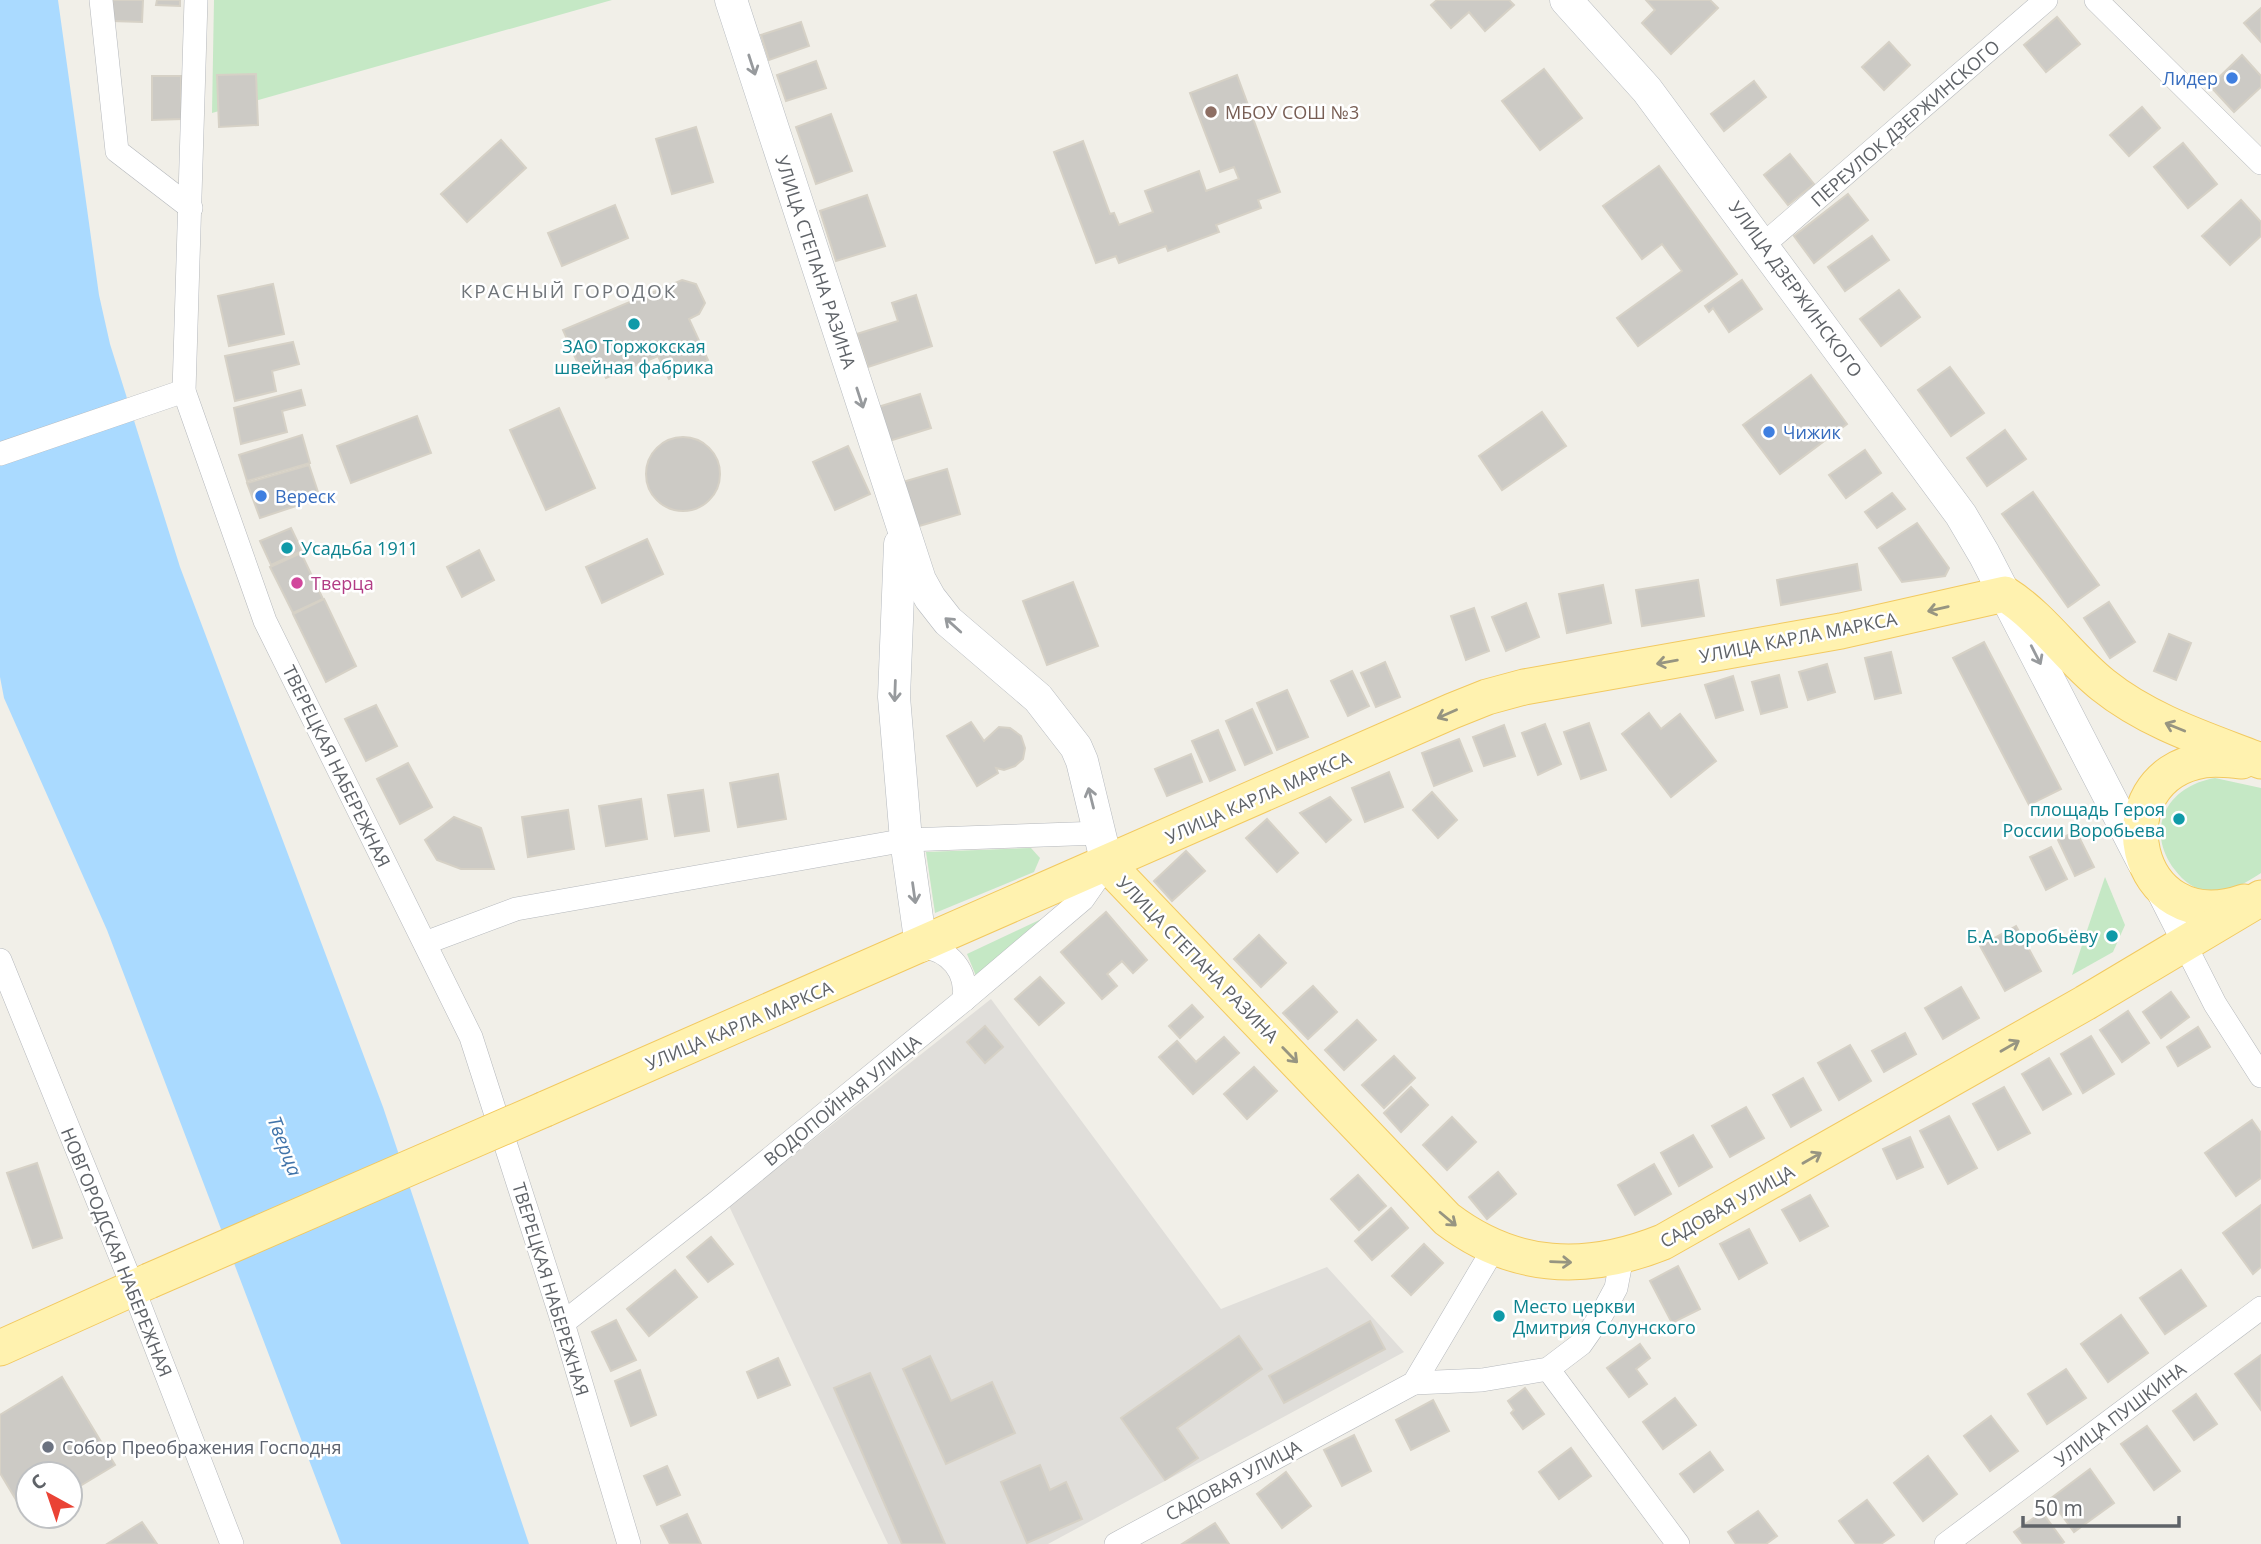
<svg xmlns="http://www.w3.org/2000/svg" width="2261" height="1544" font-family="'Open Sans',sans-serif">
<rect width="100%" height="100%" fill="#f1efe8"/>
<!-- industrial -->
<polygon fill="#e0deda" points="991,999 1221,1309 1327,1267 1404,1352 1048,1544 888,1544 729,1206"/>
<!-- green -->
<g fill="#c5e8c5">
<polygon points="214,0 612,0 212,113"/>
<path d="M2215,778l46,10v85c-14,9 -33,21 -50,19 -15,-1 -28,-11 -36,-22 -31,-41 -8,-84 40,-92z"/>
<polygon points="1031,848 1040,858 1034,872 935,913 926,852"/>
<polygon points="2105,877 2125,925 2113,952 2072,975"/>
<polygon points="1052,914 976,976 967,954"/>
</g>
<!-- water -->
<polygon fill="#aadaff" points="0,0 58,0 99,295 110,344 180,567 383,1107 529,1544 341,1544 107,930 4,698 0,677"/>
<!-- building -->
<g fill="#cccac5" stroke="#d6d1c6" stroke-width="2">
<polygon points="113,0 143,0 142,22 112,21"/>
<polygon points="157,0 180,0 180,6 156,5"/>
<polygon points="1437,0 1509,0 1514,5 1485,31 1469,12 1451,28 1431,5"/>
<polygon points="1646,0 1710,0 1718,8 1671,54 1642,23 1655,10"/>
<polygon points="2261,8 2261,42 2244,23"/>
<polygon points="2057,17 2080,44 2046,72 2024,45"/>
<polygon points="801,22 809,46 769,60 761,35"/>
<polygon points="1889,42 1910,65 1884,90 1862,67"/>
<polygon points="2242,55 2261,76 2261,87 2234,112 2210,86"/>
<polygon points="816,61 826,88 786,101 777,75"/>
<polygon points="1544,69 1582,118 1540,150 1502,101"/>
<polygon points="256,74 258,125 219,127 217,75"/>
<polygon points="1237,75 1280,192 1258,200 1261,208 1216,225 1219,232 1168,251 1166,246 1119,263 1116,256 1096,263 1054,152 1083,141 1110,214 1114,213 1119,225 1153,212 1145,191 1199,171 1206,191 1239,179 1234,167 1220,172 1190,93"/>
<polygon points="152,76 181,76 182,119 152,120"/>
<polygon points="1754,81 1766,97 1724,131 1711,114"/>
<polygon points="2142,107 2160,128 2129,156 2110,135"/>
<polygon points="831,114 852,171 816,184 796,127"/>
<polygon points="696,127 713,182 672,194 656,139"/>
<polygon points="501,140 526,168 467,222 441,194"/>
<polygon points="2183,143 2217,184 2188,208 2154,167"/>
<polygon points="1790,154 1814,184 1788,205 1764,175"/>
<polygon points="1659,166 1737,274 1638,346 1617,318 1682,271 1662,244 1642,259 1603,206"/>
<polygon points="1848,194 1868,220 1814,263 1794,236"/>
<polygon points="867,195 885,246 836,261 820,211"/>
<polygon points="2241,200 2261,222 2261,236 2230,265 2202,236"/>
<polygon points="615,205 628,238 562,266 548,233"/>
<polygon points="1872,236 1889,260 1845,291 1828,267"/>
<polygon points="682,280 696,284 705,303 699,314 689,319 708,360 669,379 658,356 606,378 597,360 579,366 563,330"/>
<polygon points="1742,280 1762,309 1729,332 1713,308 1709,312 1705,306"/>
<polygon points="273,284 284,334 229,346 218,296"/>
<polygon points="1899,290 1920,317 1881,346 1860,319"/>
<polygon points="916,295 932,346 868,367 857,334 898,321 892,303"/>
<polygon points="293,342 299,364 272,371 276,391 235,401 225,356"/>
<polygon points="1950,367 1984,413 1951,436 1918,390"/>
<polygon points="1811,375 1847,424 1780,474 1743,425"/>
<polygon points="301,390 305,405 282,411 287,432 241,444 234,408"/>
<polygon points="920,394 931,428 886,442 875,408"/>
<polygon points="559,408 595,488 546,510 510,430"/>
<polygon points="1542,412 1566,446 1502,490 1479,456"/>
<polygon points="417,416 431,453 351,483 337,446"/>
<polygon points="2005,430 2026,459 1987,486 1967,458"/>
<polygon points="302,435 310,463 247,481 239,455"/>
<circle cx="683" cy="474" r="37"/>
<polygon points="848,446 870,494 835,510 813,462"/>
<polygon points="1865,450 1881,473 1846,498 1829,475"/>
<polygon points="309,465 320,498 260,518 247,483"/>
<polygon points="947,469 960,514 916,527 903,482"/>
<polygon points="2033,492 2099,585 2068,607 2002,514"/>
<polygon points="1892,493 1905,509 1877,528 1865,512"/>
<polygon points="1917,523 1949,568 1945,576 1902,582 1879,548"/>
<polygon points="291,528 302,551 271,565 260,541"/>
<polygon points="647,539 663,574 602,603 586,567"/>
<polygon points="479,550 494,580 462,597 447,567"/>
<polygon points="301,553 323,599 293,613 270,567"/>
<polygon points="1857,564 1861,590 1781,605 1777,580"/>
<polygon points="1698,580 1704,616 1642,626 1636,590"/>
<polygon points="1073,582 1098,646 1047,665 1023,601"/>
<polygon points="1603,585 1611,623 1567,633 1559,594"/>
<polygon points="324,599 356,666 326,682 293,614"/>
<polygon points="2109,602 2135,642 2110,658 2084,618"/>
<polygon points="1526,603 1539,637 1506,651 1492,617"/>
<polygon points="1474,608 1489,651 1466,660 1451,616"/>
<polygon points="2169,634 2191,643 2176,680 2154,671"/>
<polygon points="1984,642 2061,789 2029,805 1953,658"/>
<polygon points="1891,652 1901,693 1875,699 1865,658"/>
<polygon points="1385,662 1400,697 1376,707 1361,673"/>
<polygon points="1827,664 1835,692 1808,700 1799,672"/>
<polygon points="1352,671 1369,706 1348,716 1331,681"/>
<polygon points="1779,675 1787,707 1761,714 1752,682"/>
<polygon points="1733,676 1743,710 1716,718 1705,685"/>
<polygon points="1287,690 1308,737 1277,750 1257,703"/>
<polygon points="376,705 397,746 366,761 345,719"/>
<polygon points="1252,709 1272,753 1245,765 1226,721"/>
<polygon points="1649,713 1661,729 1680,714 1716,761 1671,797 1622,734"/>
<polygon points="971,722 984,741 999,727 1010,728 1021,736 1025,748 1023,759 1015,766 1004,770 996,768 998,773 977,786 947,736"/>
<polygon points="1589,723 1606,770 1581,779 1564,732"/>
<polygon points="1545,724 1561,764 1538,775 1522,733"/>
<polygon points="1504,725 1515,756 1484,766 1473,737"/>
<polygon points="1218,730 1235,770 1210,781 1192,741"/>
<polygon points="1459,739 1472,771 1434,786 1422,753"/>
<polygon points="1191,754 1202,782 1167,796 1155,769"/>
<polygon points="408,763 432,807 400,824 377,779"/>
<polygon points="1389,772 1403,807 1365,822 1352,788"/>
<polygon points="778,774 786,819 738,827 730,783"/>
<polygon points="703,790 709,831 675,836 668,795"/>
<polygon points="1432,792 1457,820 1438,838 1413,810"/>
<polygon points="1330,797 1351,820 1326,842 1300,813"/>
<polygon points="641,799 647,839 606,846 599,806"/>
<polygon points="568,810 574,849 528,857 522,817"/>
<polygon points="454,817 481,828 494,869 461,869 437,860 425,840"/>
<polygon points="1267,819 1298,853 1277,872 1246,838"/>
<polygon points="2076,831 2094,867 2075,876 2058,840"/>
<polygon points="2051,847 2067,879 2046,890 2030,857"/>
<polygon points="1186,851 1205,871 1172,901 1154,881"/>
<polygon points="1106,912 1147,960 1133,973 1122,961 1107,974 1117,986 1102,999 1061,952"/>
<polygon points="2016,926 2041,971 2005,991 1980,946"/>
<polygon points="1259,935 1286,963 1261,987 1234,959"/>
<polygon points="1040,977 1064,1003 1039,1025 1015,999"/>
<polygon points="1313,986 1337,1012 1308,1039 1283,1013"/>
<polygon points="1961,987 1979,1018 1943,1039 1925,1008"/>
<polygon points="2171,992 2189,1017 2161,1038 2143,1012"/>
<polygon points="1192,1005 1203,1017 1180,1038 1169,1026"/>
<polygon points="2128,1011 2149,1043 2122,1062 2100,1030"/>
<polygon points="1357,1020 1376,1040 1344,1070 1325,1050"/>
<polygon points="985,1026 1003,1047 985,1063 967,1042"/>
<polygon points="2198,1027 2210,1047 2178,1066 2167,1047"/>
<polygon points="1905,1033 1916,1054 1884,1072 1872,1051"/>
<polygon points="2091,1036 2114,1074 2083,1093 2061,1054"/>
<polygon points="1224,1037 1239,1053 1193,1094 1159,1057 1177,1041 1196,1062"/>
<polygon points="1850,1045 1871,1081 1839,1100 1818,1063"/>
<polygon points="1394,1056 1415,1078 1384,1108 1362,1085"/>
<polygon points="2049,1058 2071,1094 2043,1110 2022,1074"/>
<polygon points="1254,1067 1277,1091 1247,1119 1224,1094"/>
<polygon points="1803,1078 1821,1110 1791,1127 1773,1095"/>
<polygon points="1411,1087 1428,1105 1401,1132 1384,1113"/>
<polygon points="2004,1087 2030,1133 1998,1150 1973,1104"/>
<polygon points="1746,1107 1764,1138 1730,1157 1712,1126"/>
<polygon points="1949,1116 1977,1168 1948,1184 1920,1131"/>
<polygon points="1452,1117 1476,1142 1447,1170 1423,1145"/>
<polygon points="2252,1120 2261,1133 2261,1178 2236,1196 2205,1153"/>
<polygon points="1693,1135 1712,1167 1679,1186 1661,1153"/>
<polygon points="1910,1137 1923,1167 1897,1179 1883,1149"/>
<polygon points="37,1163 62,1238 33,1248 7,1173"/>
<polygon points="1654,1164 1671,1194 1635,1215 1618,1185"/>
<polygon points="1498,1172 1516,1194 1487,1219 1469,1197"/>
<polygon points="1358,1175 1386,1206 1359,1230 1331,1199"/>
<polygon points="1810,1195 1828,1226 1800,1241 1782,1210"/>
<polygon points="2261,1205 2261,1267 2253,1274 2223,1233"/>
<polygon points="1391,1208 1408,1228 1372,1260 1355,1241"/>
<polygon points="1749,1229 1767,1263 1739,1279 1720,1244"/>
<polygon points="711,1237 733,1264 708,1282 687,1257"/>
<polygon points="1424,1244 1443,1263 1411,1295 1392,1276"/>
<polygon points="1678,1266 1700,1309 1672,1323 1650,1281"/>
<polygon points="675,1270 697,1297 649,1336 627,1309"/>
<polygon points="2181,1270 2206,1306 2165,1334 2140,1298"/>
<polygon points="2121,1315 2148,1353 2108,1382 2081,1344"/>
<polygon points="616,1320 636,1360 611,1371 592,1332"/>
<polygon points="1370,1321 1385,1349 1284,1403 1269,1376"/>
<polygon points="1239,1336 1262,1369 1177,1428 1198,1458 1165,1480 1121,1418"/>
<polygon points="1640,1344 1650,1358 1636,1369 1647,1384 1629,1397 1607,1368"/>
<polygon points="2261,1355 2261,1410 2235,1374"/>
<polygon points="930,1356 951,1401 992,1382 1015,1433 946,1464 903,1369"/>
<polygon points="778,1358 790,1385 758,1398 747,1372"/>
<polygon points="2066,1369 2086,1398 2047,1424 2028,1394"/>
<polygon points="640,1370 656,1415 631,1426 615,1381"/>
<polygon points="870,1373 945,1544 902,1544 834,1388"/>
<polygon points="62,1377 115,1465 70,1492 70,1474 28,1474 28,1516 30,1516 27,1518 0,1473 0,1415"/>
<polygon points="1525,1388 1544,1414 1523,1429 1511,1413 1514,1410 1508,1401"/>
<polygon points="2196,1394 2217,1424 2194,1440 2173,1411"/>
<polygon points="1675,1398 1696,1425 1663,1449 1643,1422"/>
<polygon points="1433,1400 1449,1431 1411,1450 1396,1420"/>
<polygon points="1991,1416 2018,1451 1990,1471 1964,1436"/>
<polygon points="2147,1426 2180,1471 2154,1490 2121,1444"/>
<polygon points="1354,1435 1371,1471 1342,1486 1324,1450"/>
<polygon points="1571,1448 1591,1476 1559,1499 1539,1472"/>
<polygon points="1710,1452 1723,1470 1694,1492 1680,1474"/>
<polygon points="1928,1456 1957,1494 1923,1521 1894,1483"/>
<polygon points="1040,1465 1050,1490 1066,1482 1082,1519 1027,1543 1001,1482"/>
<polygon points="667,1466 680,1495 657,1505 644,1476"/>
<polygon points="2090,1469 2114,1503 2074,1532 2050,1499"/>
<polygon points="1286,1472 1311,1506 1282,1528 1257,1494"/>
<polygon points="1867,1500 1894,1535 1881,1544 1856,1544 1839,1521"/>
<polygon points="1758,1511 1777,1536 1766,1544 1736,1544 1728,1532"/>
<polygon points="2042,1512 2064,1542 2061,1544 2023,1544 2014,1532"/>
<polygon points="687,1514 701,1544 670,1544 661,1526"/>
<polygon points="142,1522 157,1544 107,1544 110,1542"/>
<polygon points="1215,1523 1229,1544 1182,1544"/>
</g>
<g fill="none" stroke-linecap="round" stroke-linejoin="round">
<!-- street casing -->
<g stroke="#b5b8bc" stroke-width="24">
<g id="street">
<polyline points="101,0 117,151 191,208"/>
<polyline points="196,0 184,391 265,621 471,1037 563,1323 629,1544"/>
<polyline points="2096,0 2261,163"/>
<polyline points="1763,245 2046,0"/>
<polyline points="0,454 184,391"/>
<polyline points="2155,886 2215,1004 2261,1076"/>
<polyline points="425,943 516,909 906,840 1100,833"/>
<path d="M921,946c29,4 47,25 43,54"/>
<polyline points="0,960 126,1270 232,1544"/>
<polyline points="563,1323 717,1202 964,1000 1083,899 1106,866"/>
<polyline points="1548,1369 1678,1544"/>
<polyline points="1414,1383 1482,1380 1548,1369 1581,1344 1602,1314 1616,1288 1622,1257"/>
<polyline points="1116,1544 1414,1383 1494,1248"/>
<polyline points="1946,1544 2261,1308"/>
</g>
</g>
<!-- secondary casing -->
<g stroke="#b6babf" stroke-width="33">
<g id="secondary">
<polyline points="731,0 920,580 930,598 948,621 1038,698 1076,747 1082,761 1107,864"/>
<polyline points="1566,0 1647,90 1961,515 1984,554 2143,862"/>
<polyline points="900,544 894,697 906,840 921,946"/>
</g>
</g>
<!-- primary casing -->
<g stroke="#f2c960" stroke-width="37">
<g id="primary">
<path d="M2242,761c-12,-1 -25,-3 -38,-1 -105,17 -72,181 40,142"/>
<path d="M1107,864l340,355c67,51 139,54 216,23l422,-239 176,-105"/>
<path d="M545,1109l907,-398 35,-14 37,-10 317,-56 164,-37c38,24 63,63 98,91 46,37 104,55 158,76"/>
<polyline points="0,1348 149,1281"/>
</g>
</g>
<!-- street -->
<use href="#street" stroke="#fff" stroke-width="23"/>
<!-- secondary -->
<use href="#secondary" stroke="#fff" stroke-width="32"/>
<!-- primary -->
<use href="#primary" stroke="#fff2af" stroke-width="35"/>
<!-- primary-bridge casing -->
<g stroke="#f2c960" stroke-width="37" stroke-linecap="butt">
<polyline id="primary-bridge" points="149,1281 545,1109"/>
</g>
<!-- primary-bridge -->
<use href="#primary-bridge" stroke="#fff2af" stroke-width="35"/>
</g>
<!-- one-way arrows -->
<defs><path id="oneway-shaft" d="M-6 0H5M1.5-3L5.5 0L1.5 3" fill="none" stroke-width="1.6" stroke-linecap="round" stroke-linejoin="round" transform="scale(1.75)"/></defs>
<g stroke="#979a9d">
<use href="#oneway-shaft" transform="translate(752 65) rotate(72)"/>
<use href="#oneway-shaft" transform="translate(860 398) rotate(72)"/>
<use href="#oneway-shaft" transform="translate(953 625) rotate(-138)"/>
<use href="#oneway-shaft" transform="translate(2036 655) rotate(63)"/>
<use href="#oneway-shaft" transform="translate(895 691) rotate(92)"/>
<use href="#oneway-shaft" transform="translate(1091 798) rotate(-104)"/>
<use href="#oneway-shaft" transform="translate(914 893) rotate(82)"/>
</g>
<g stroke="#979581">
<use href="#oneway-shaft" transform="translate(1938 609) rotate(167)"/>
<use href="#oneway-shaft" transform="translate(1667 662) rotate(170)"/>
<use href="#oneway-shaft" transform="translate(1447 714) rotate(156)"/>
<use href="#oneway-shaft" transform="translate(2175 727) rotate(-158)"/>
<use href="#oneway-shaft" transform="translate(2010 1046) rotate(-30)"/>
<use href="#oneway-shaft" transform="translate(1290 1055) rotate(46)"/>
<use href="#oneway-shaft" transform="translate(1812 1158) rotate(-30)"/>
<use href="#oneway-shaft" transform="translate(1448 1219) rotate(40)"/>
<use href="#oneway-shaft" transform="translate(1561 1262) rotate(2)"/>
</g>
<!-- markers -->
<g fill="#3f7fe0" stroke="#fff" stroke-width="2.5">
<circle cx="2232" cy="78" r="7"/>
<circle cx="1769" cy="432" r="7"/>
<circle cx="261" cy="496" r="7"/>
</g>
<circle fill="#8d6e63" stroke="#fff" stroke-width="2.5" cx="1211" cy="112" r="7"/>
<g fill="#0f9aa8" stroke="#fff" stroke-width="2.5">
<circle cx="634" cy="324" r="7"/>
<circle cx="287" cy="548" r="7"/>
<circle cx="2179" cy="819" r="7"/>
<circle cx="2112" cy="936" r="7"/>
<circle cx="1499" cy="1316" r="7"/>
</g>
<circle fill="#d1479c" stroke="#fff" stroke-width="2.5" cx="297" cy="583" r="7"/>
<circle fill="#6b7280" stroke="#fff" stroke-width="2.5" cx="48" cy="1447" r="7"/>
<g text-anchor="middle" dominant-baseline="central" stroke-width="5" stroke-linejoin="round" paint-order="stroke">
<!-- shop labels -->
<g font-size="18" fill="#366cbe" stroke="#fff" text-anchor="start">
<text x="2218" y="78" text-anchor="end">Лидер</text>
<text x="1783" y="432">Чижик</text>
<text x="275" y="496">Вереск</text>
</g>
<!-- education labels -->
<g font-size="18" fill="#785e54" stroke="#fff" text-anchor="start">
<text x="1225" y="112">МБОУ СОШ №3</text>
</g>
<!-- street labels -->
<g font-size="18" fill="#5f6368" stroke="#fff">
<text transform="translate(1905 123) rotate(-41)">ПЕРЕУЛОК ДЗЕРЖИНСКОГО</text>
<text transform="translate(816 262) rotate(72)">УЛИЦА СТЕПАНА РАЗИНА</text>
<text transform="translate(1796 289) rotate(54)">УЛИЦА ДЗЕРЖИНСКОГО</text>
<text transform="translate(1798 637) rotate(-11)">УЛИЦА КАРЛА МАРКСА</text>
<text transform="translate(337 766) rotate(64)">ТВЕРЕЦКАЯ НАБЕРЕЖНАЯ</text>
<text transform="translate(1258 797) rotate(-24)">УЛИЦА КАРЛА МАРКСА</text>
<text transform="translate(1198 959) rotate(46)">УЛИЦА СТЕПАНА РАЗИНА</text>
<text transform="translate(739 1025) rotate(-23)">УЛИЦА КАРЛА МАРКСА</text>
<text transform="translate(842 1100) rotate(-39)">ВОДОПОЙНАЯ УЛИЦА</text>
<text transform="translate(1727 1206) rotate(-29)">САДОВАЯ УЛИЦА</text>
<text transform="translate(117 1252) rotate(68)">НОВГОРОДСКАЯ НАБЕРЕЖНАЯ</text>
<text transform="translate(551 1289) rotate(73)">ТВЕРЕЦКАЯ НАБЕРЕЖНАЯ</text>
<text transform="translate(2120 1414) rotate(-37)">УЛИЦА ПУШКИНА</text>
<text transform="translate(1233 1480) rotate(-28)">САДОВАЯ УЛИЦА</text>
</g>
<!-- culture labels -->
<g font-size="18" fill="#0d838f" stroke="#fff" text-anchor="start">
<text x="634" y="346" text-anchor="middle">ЗАО Торжокская<tspan x="634" dy="21">швейная фабрика</tspan></text>
<text x="301" y="548">Усадьба 1911</text>
<text x="2165" y="809" text-anchor="end">площадь Героя<tspan x="2165" dy="21">России Воробьева</tspan></text>
<text x="2098" y="936" text-anchor="end">Б.А. Воробьёву</text>
<text x="1513" y="1306">Место церкви<tspan x="1513" dy="21">Дмитрия Солунского</tspan></text>
</g>
<!-- hotel labels -->
<g font-size="18" fill="#b23c85" stroke="#fff" text-anchor="start">
<text x="311" y="583">Тверца</text>
</g>
<!-- worship labels -->
<g font-size="18" fill="#5b616d" stroke="#fff" text-anchor="start">
<text x="62" y="1447">Собор Преображения Господня</text>
</g>
<!-- neighbourhood labels -->
<g font-size="19" letter-spacing="2" fill="#70757a" stroke="#fff">
<text x="569" y="291">КРАСНЫЙ ГОРОДОК</text>
</g>
<!-- water labels -->
<g font-size="19" font-style="italic" fill="#4174aa" stroke="#fff">
<text transform="translate(285 1146) rotate(69)">Тверца</text>
</g>
</g>
<!-- north arrow -->
<g transform="translate(49 1495) rotate(320)"><circle r="33" fill="#ffffff" stroke="#bfc1c3" stroke-width="2"/>
<path d="M0-5L12 26L0 18L-12 26Z" fill="#ea4335"/>
<text y="-10" font-size="19" font-weight="bold" text-anchor="middle" fill="#5f6368">С</text>
</g>
<!-- scale -->
<path d="M2023 1516v10h156v-10" fill="none" stroke="#5f6368" stroke-width="3.5"/>
<text x="2034" y="1516" font-size="21" fill="#5f6368" stroke="#ffffff" stroke-width="5" paint-order="stroke">50 m</text>
</svg>
